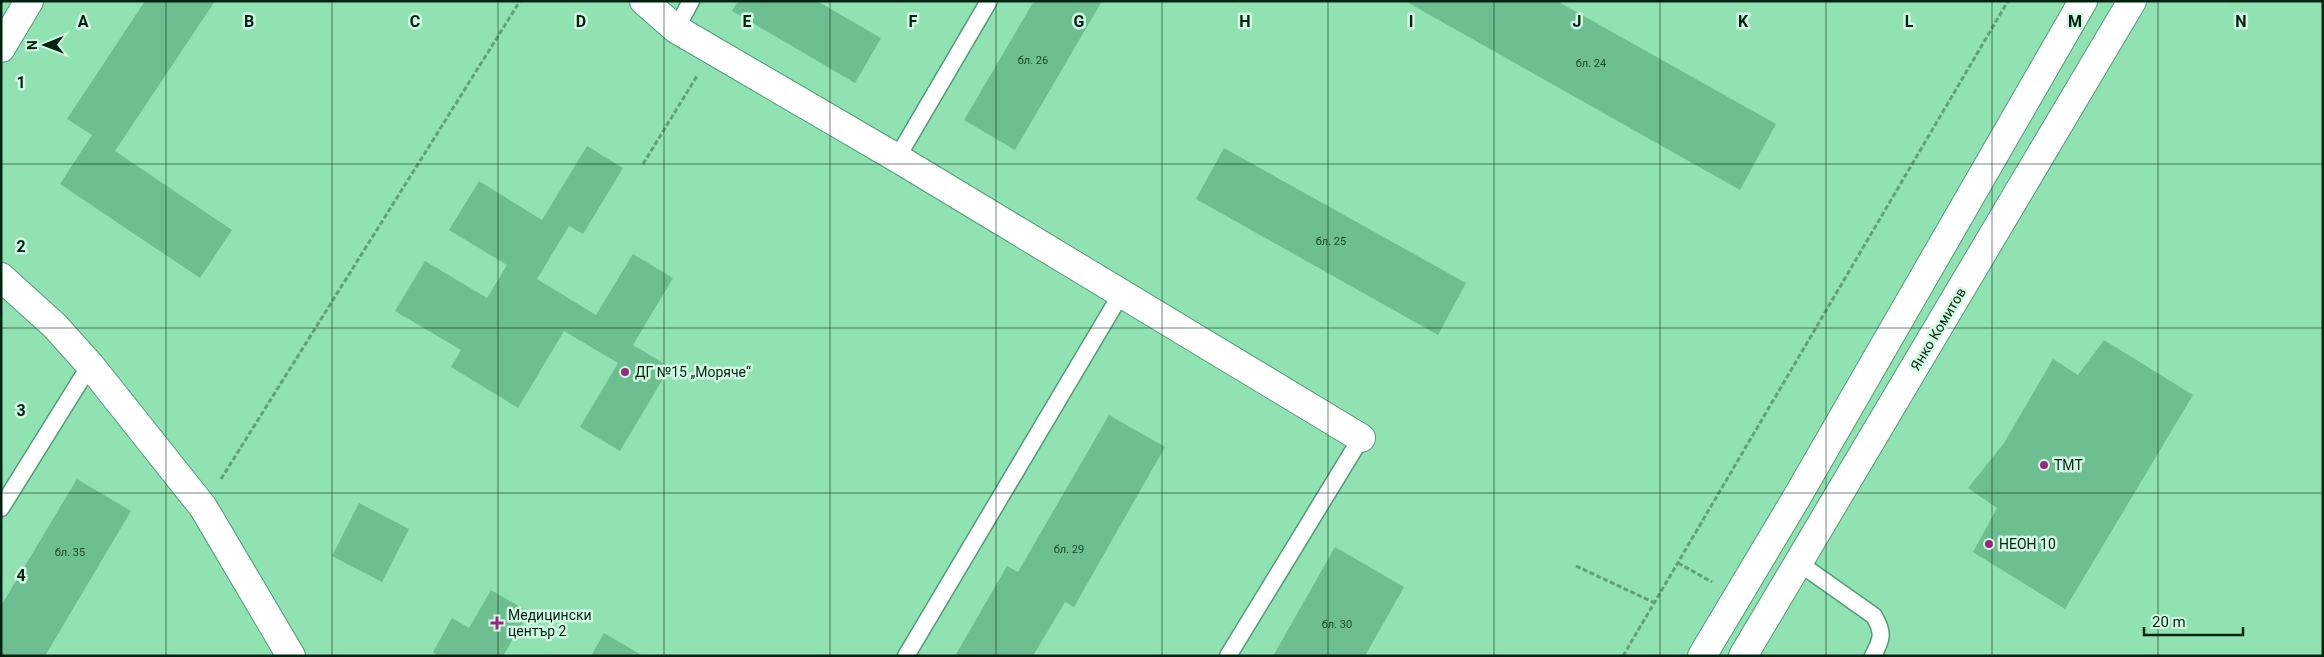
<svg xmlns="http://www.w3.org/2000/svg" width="2324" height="657" font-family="Roboto,sans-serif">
<rect width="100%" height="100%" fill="#91e2b3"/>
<!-- building -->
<g fill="#6dbe91">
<polygon points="145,1 215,1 115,151 232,230 200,278 60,184 92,135 67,119"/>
<polygon points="738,1 817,1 881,38 855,83 732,11"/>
<polygon points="1034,1 1102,1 1015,150 964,120"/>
<polygon points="1405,1 1557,1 1776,124 1740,190"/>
<polygon points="587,146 623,168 583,234 569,226 537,279 596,315 633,254 673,278 633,345 670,367 620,451 580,427 618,363 564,331 518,408 451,367 461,350 395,311 425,261 487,298 507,265 449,230 479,181 542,220"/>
<polygon points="1224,148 1466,283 1438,335 1196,199"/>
<polygon points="2104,340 2193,395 2065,609 1973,552 1997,508 1968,488 2004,443 2053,359 2078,375"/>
<polygon points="1109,415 1165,447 1074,607 1065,602 1033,656 955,656 1007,566 1018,572"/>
<polygon points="77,479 131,511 45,656 1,656 1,606"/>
<polygon points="359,503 409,529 382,582 332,556"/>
<polygon points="1335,547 1404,587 1365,656 1273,656"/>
<polygon points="491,590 529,612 503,656 439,656 433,652 452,618 469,628"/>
<polygon points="604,633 643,656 591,656"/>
</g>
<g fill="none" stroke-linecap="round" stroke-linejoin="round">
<!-- lane casing -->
<g stroke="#4d9e73" stroke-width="19">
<g id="lane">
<polyline points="676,29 691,1"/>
<polyline points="897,158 989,1"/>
<polyline points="1,508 90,365"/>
<path d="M1799,563l75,53c10,17 8,23 -1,40"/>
<polyline points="906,656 1121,294"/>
<polyline points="1228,656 1361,438"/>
</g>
</g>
<!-- street casing -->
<g stroke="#4d9e73" stroke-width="30">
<g id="street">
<polyline points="644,1 676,29 897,158 1361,438"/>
<polyline points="1,48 29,1"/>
<polyline points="1,277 55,326 90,365 203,507 291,656"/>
</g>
</g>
<!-- secondary casing -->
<g stroke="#4d9e73" stroke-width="30">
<g id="secondary">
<polyline points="1702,656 1797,497 2083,1"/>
<polyline points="1743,656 2132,1"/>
</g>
</g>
<!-- path -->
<g stroke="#60a17c" stroke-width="3" stroke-dasharray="5 2.5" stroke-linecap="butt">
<polyline points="643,164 697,76"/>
<polyline points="221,479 520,1"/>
<polyline points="1678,563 1712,582"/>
<polyline points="1576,566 1655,603"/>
<polyline points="1623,656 2008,1"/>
</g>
<!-- lane -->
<use href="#lane" stroke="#fff" stroke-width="16"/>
<!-- street -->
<use href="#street" stroke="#fff" stroke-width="28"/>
<!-- secondary -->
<use href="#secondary" stroke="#fff" stroke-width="28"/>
</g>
<!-- grid -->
<path fill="none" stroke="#021" stroke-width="1" stroke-opacity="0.55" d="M166,1v655M332,1v655M498,1v655M664,1v655M830,1v655M996,1v655M1162,1v655M1328,1v655M1494,1v655M1660,1v655M1826,1v655M1992,1v655M2158,1v655M1,164h2322M1,328h2322M1,493h2322"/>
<!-- markers -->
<g fill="#9a2681" stroke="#d2f9e1" stroke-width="2">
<circle cx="625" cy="372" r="5"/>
<circle cx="2044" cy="465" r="5"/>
<circle cx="1989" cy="544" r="5"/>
<path d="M494.5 615.5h5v5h5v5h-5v5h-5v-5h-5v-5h5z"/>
</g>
<g text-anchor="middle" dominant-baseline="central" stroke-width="5" stroke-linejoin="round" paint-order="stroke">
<!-- number labels -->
<g font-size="11" fill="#1b4931">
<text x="1033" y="60">бл. 26</text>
<text x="1591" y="63">бл. 24</text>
<text x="1331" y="241">бл. 25</text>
<text x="1069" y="549">бл. 29</text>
<text x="70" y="552">бл. 35</text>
<text x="1337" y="624">бл. 30</text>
</g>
<!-- street labels -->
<g font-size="14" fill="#021" stroke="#d2f9e1">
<text transform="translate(1938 329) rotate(-59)">Янко Комитов</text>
</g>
<!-- poi labels -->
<g font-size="14" fill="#021" stroke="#d2f9e1" text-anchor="start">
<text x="635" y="372">ДГ №15 „Моряче“</text>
<text x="2054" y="465">TMT</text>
<text x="1999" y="544">НЕОН 10</text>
<text x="508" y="615">Медицински<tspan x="508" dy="16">център 2</tspan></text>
</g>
</g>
<g font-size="16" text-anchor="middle" font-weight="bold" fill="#021" stroke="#d2f9e1" stroke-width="5" stroke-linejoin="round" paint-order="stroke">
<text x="83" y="27">A</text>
<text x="249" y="27">B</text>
<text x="415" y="27">C</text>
<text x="581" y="27">D</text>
<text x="747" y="27">E</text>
<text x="913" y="27">F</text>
<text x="1079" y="27">G</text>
<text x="1245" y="27">H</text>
<text x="1411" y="27">I</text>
<text x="1577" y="27">J</text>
<text x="1743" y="27">K</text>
<text x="1909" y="27">L</text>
<text x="2075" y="27">M</text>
<text x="2241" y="27">N</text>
<text x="21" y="88">1</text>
<text x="21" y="252">2</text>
<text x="21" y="416">3</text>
<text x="21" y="581">4</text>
</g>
<!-- border -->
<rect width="2324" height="657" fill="none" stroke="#002211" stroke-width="5"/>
<!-- north arrow -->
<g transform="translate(45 45) rotate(269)" stroke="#d2f9e1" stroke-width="4" paint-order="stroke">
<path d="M0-4L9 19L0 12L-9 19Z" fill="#002211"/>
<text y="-8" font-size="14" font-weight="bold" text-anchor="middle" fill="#002211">N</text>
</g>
<!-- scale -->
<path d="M2144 627v8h99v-8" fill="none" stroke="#002211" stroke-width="2.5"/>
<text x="2152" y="627" font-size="15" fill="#002211" stroke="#d2f9e1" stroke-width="4" paint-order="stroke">20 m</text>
</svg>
